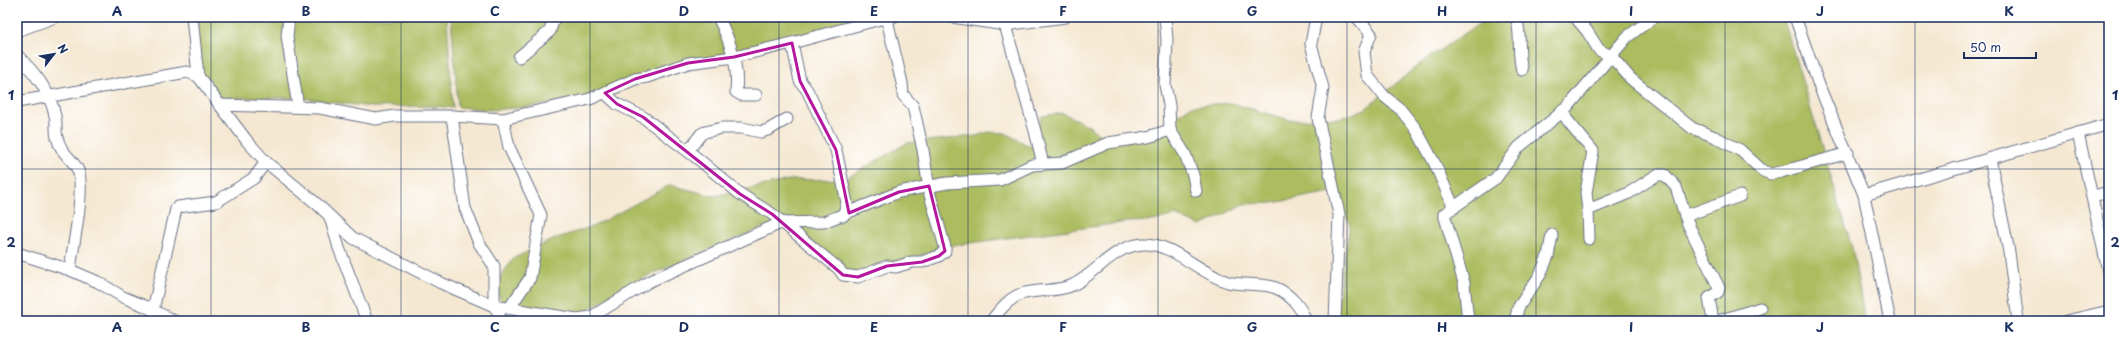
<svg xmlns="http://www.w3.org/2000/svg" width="2126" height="338" font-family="'Playpen Sans',sans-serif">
<rect width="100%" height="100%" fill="#fff"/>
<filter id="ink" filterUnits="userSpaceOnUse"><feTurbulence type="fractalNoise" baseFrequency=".025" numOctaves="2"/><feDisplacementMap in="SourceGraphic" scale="8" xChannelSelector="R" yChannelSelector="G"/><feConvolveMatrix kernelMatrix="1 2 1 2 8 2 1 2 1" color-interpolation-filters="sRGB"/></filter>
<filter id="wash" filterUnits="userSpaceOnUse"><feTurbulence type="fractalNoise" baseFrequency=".012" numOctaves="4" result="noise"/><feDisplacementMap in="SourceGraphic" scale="16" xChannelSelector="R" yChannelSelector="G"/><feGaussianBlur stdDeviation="0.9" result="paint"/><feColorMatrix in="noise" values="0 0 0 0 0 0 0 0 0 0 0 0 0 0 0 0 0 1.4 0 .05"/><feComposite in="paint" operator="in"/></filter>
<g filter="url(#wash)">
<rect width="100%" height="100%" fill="#f5e8d2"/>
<!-- green -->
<g fill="#acbc5f" stroke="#64765e">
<polygon points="193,17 447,17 453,108 435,106 371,107 301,98 222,98 211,89 200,72"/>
<polygon points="451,17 882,17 761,48 578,100 528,107 490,110 458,107"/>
<polygon points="1489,17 1783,17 1852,247 1865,321 1338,321 1337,308 1350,223 1331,192 1273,203 1244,204 1201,226 1175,215 1153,221 1128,222 955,245 860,274 847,274 786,218 647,276 578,315 515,306 501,301 498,293 499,278 514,258 557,238 594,226 670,185 714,196 789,180 845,179 907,143 976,136 988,132 1005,133 1031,147 1042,116 1063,113 1089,126 1103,138 1157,129 1191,106 1213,104 1231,103 1290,120 1341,118 1365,109 1421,63"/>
</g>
</g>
<g filter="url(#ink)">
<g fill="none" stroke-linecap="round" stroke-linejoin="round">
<!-- minor casing -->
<g stroke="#677087" stroke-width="13">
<g id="minor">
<polyline points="20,17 23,29"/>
<polyline points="192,17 198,76"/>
<polyline points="289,17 287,36 298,107"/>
<path d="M718,17c12,24 21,48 18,75l5,3h15"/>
<polyline points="952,17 1005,25 1065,17"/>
<polyline points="1165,17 1167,40 1165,85 1169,105 1170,130 1185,154 1193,175 1196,191"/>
<polyline points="1316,17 1311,44 1323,88 1318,118 1339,214 1335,321"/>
<polyline points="1357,17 1371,34 1364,52 1367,75 1384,96 1400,109 1416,129 1435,164 1454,208"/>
<path d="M1516,17c6,18 1,35 6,53"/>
<polyline points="1575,17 1587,31 1599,50 1611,56 1631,79 1692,128 1715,137 1740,150 1763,171 1771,174 1781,172 1848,153"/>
<polyline points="1795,17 1820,88 1864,195 1890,321"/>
<polyline points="1005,25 1035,131 1043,164"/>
<polyline points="17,31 55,17"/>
<polyline points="792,43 800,81 807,90 836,150 847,203 843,216"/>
<path d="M17,55c18,18 33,36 38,61 2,7 0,15 2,21 3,17 19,24 22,36 5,24 -6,71 -9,97"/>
<polyline points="519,57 550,31 554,17"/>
<polyline points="605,93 617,104 643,117 697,158 740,194 772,214 839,269 843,275 858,277 887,266 896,267 912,262 922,262 939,256 945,251 945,247 930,195 923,150 913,106 903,95 902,83 888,24 883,17"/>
<polyline points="17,102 187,72 198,76 247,141 266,162 317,204 353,238 441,283 494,306 577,319 591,317 650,281 781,223 824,222 899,192 947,183 1000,180 1032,165 1062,163 1108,143 1148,137 1170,130"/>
<polyline points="219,105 320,108 376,119 395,116 452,116 503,119 590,99 635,79 647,77 688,63 734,57 792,43 884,18 893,17"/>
<polyline points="1562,111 1568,121 1593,151 1586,193 1588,210 1589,239"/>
<polyline points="452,116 465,208 479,243 494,266 494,306 499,313 500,321"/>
<polyline points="503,119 509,147 541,215 530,278 510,307"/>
<polyline points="2078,133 2109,275"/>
<polyline points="688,151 701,134 705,132 722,128 742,128 761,132 768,130 787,119"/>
<polyline points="1990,159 2009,252 2018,321"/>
<polyline points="1864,195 2109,124"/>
<polyline points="2093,196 2109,192"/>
<polyline points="1588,210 1629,193 1657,175 1665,175 1676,187 1688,224 1719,288 1718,292 1709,298 1713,321"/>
<polyline points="1685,216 1740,196"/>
<polyline points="330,217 339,248 367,321"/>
<polyline points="17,253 70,270 98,282 123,297 145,306 174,321"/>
<polyline points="153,310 176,209 178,207 216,202 254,178 266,162"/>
<path d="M991,321c9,-11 19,-25 34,-28 16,-4 33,-1 48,-8 25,-13 40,-39 70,-41 29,-2 57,30 85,38 15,4 33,0 48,6 14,6 25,19 30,33"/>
<polyline points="1468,321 1464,283 1444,214 1496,178 1519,147 1567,108 1627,37 1654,17"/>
<polyline points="1515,321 1518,308 1540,275 1548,256 1552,235"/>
<polyline points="1718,321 1760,308"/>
<polyline points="2066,321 2109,311"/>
</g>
</g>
<!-- minor -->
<use href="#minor" stroke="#fff" stroke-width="11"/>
</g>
</g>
<!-- marked area -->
<path fill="none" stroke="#b5179e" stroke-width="3" stroke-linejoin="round" d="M792,43l8,38 36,69 13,63 50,-21 30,-6 16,65 -6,5 -17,6 -35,4 -29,11 -15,-2 -71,-61 -32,-20 -97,-77 -26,-13 -12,-11 30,-14 53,-16 46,-6z"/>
<!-- grid -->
<path fill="none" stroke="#1b2f5e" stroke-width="1" stroke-opacity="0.55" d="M211,17v304M401,17v304M590,17v304M779,17v304M968,17v304M1158,17v304M1347,17v304M1536,17v304M1725,17v304M1915,17v304M17,169h2092"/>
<!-- margin -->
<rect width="2126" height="338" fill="none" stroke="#fff" stroke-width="44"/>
<!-- north arrow -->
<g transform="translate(54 54) rotate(59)" stroke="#ffffff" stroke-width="3" paint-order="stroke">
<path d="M0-3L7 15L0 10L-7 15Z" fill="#1b2f5e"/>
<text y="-6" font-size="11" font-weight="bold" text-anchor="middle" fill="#1b2f5e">N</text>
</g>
<!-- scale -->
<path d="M1964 52v6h72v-6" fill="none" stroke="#1b2f5e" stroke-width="2"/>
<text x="1970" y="52" font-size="12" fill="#1b2f5e" stroke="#ffffff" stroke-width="3" paint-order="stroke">50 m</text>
<rect x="22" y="22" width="2082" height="294" fill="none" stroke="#1b2f5e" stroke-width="1.5"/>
<g font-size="13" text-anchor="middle" font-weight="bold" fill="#1b2f5e">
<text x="117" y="16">A</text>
<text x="306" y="16">B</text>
<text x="495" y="16">C</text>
<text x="684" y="16">D</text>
<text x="874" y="16">E</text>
<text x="1063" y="16">F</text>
<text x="1252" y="16">G</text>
<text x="1442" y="16">H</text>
<text x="1631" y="16">I</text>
<text x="1820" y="16">J</text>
<text x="2009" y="16">K</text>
<text x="11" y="100">1</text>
<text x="2115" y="100">1</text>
<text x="11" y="247">2</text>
<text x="2115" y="247">2</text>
<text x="117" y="332">A</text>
<text x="306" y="332">B</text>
<text x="495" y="332">C</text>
<text x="684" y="332">D</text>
<text x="874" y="332">E</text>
<text x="1063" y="332">F</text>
<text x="1252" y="332">G</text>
<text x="1442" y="332">H</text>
<text x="1631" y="332">I</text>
<text x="1820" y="332">J</text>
<text x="2009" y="332">K</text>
</g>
</svg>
